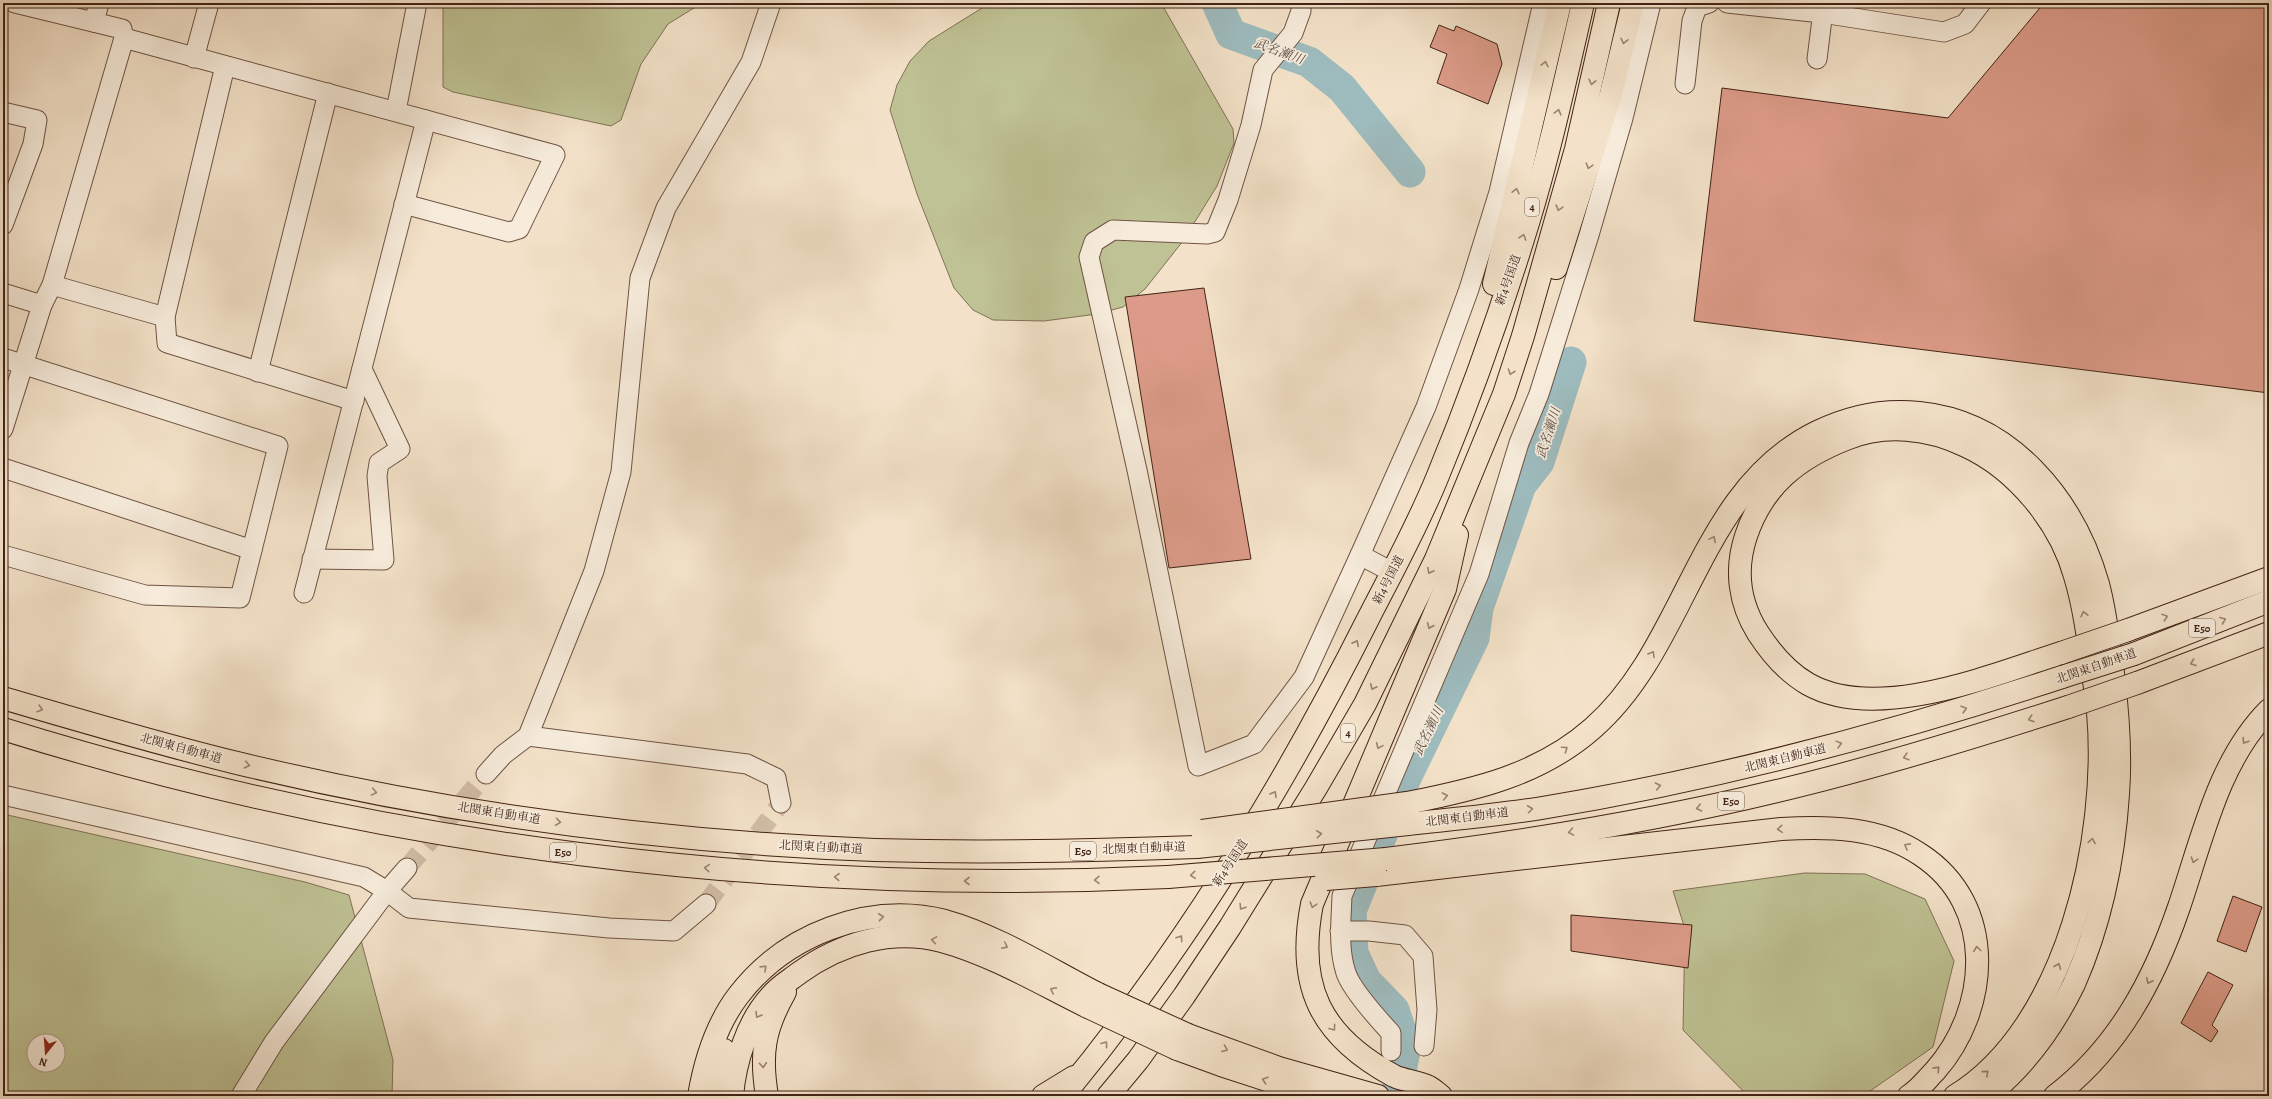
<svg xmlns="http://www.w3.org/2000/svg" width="2272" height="1099" font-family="Alegreya,'Noto Serif JP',serif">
<rect width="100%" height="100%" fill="#f3e2c9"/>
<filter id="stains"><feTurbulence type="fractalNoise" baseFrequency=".005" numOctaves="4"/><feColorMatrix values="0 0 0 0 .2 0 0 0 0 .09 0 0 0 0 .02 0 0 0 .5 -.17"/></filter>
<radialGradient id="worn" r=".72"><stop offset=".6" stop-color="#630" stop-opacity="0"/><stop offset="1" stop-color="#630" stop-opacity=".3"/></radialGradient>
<!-- green -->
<g fill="#bfc294" stroke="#817256" fill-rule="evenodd">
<polygon points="443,3 702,3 668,24 641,64 621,120 611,126 453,92 443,87"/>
<polygon points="990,3 1161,3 1233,129 1234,143 1217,186 1183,241 1145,289 1123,307 1097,314 1044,321 993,320 973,310 954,288 917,194 890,110 897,85 910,61 929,41"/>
<path d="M3,814l302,68 44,13 44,165 -1,36h-389zM34,1041h24v24h-24z"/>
<polygon points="1805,873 1865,874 1925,899 1954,961 1933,1047 1863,1096 1748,1096 1683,1030 1685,929 1673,891"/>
</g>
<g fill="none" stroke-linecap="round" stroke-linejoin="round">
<!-- river -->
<g stroke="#9ebcbf" stroke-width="31">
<polyline points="1217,3 1231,34 1309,62 1342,88 1410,172"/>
<polyline points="1396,1096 1406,1046 1394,1010 1366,981 1353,953 1351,911 1401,788 1474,638 1478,608 1521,485 1539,462 1571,362"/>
</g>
</g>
<!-- building -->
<g fill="#dc9b88" stroke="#432317">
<polygon points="2044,3 2269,3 2269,393 1694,321 1722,88 1948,118"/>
<polygon points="1439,25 1454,31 1456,26 1497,44 1502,64 1488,104 1437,83 1447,54 1430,47"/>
<polygon points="1204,288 1251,559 1169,568 1125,297"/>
<polygon points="2233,896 2262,907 2246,952 2217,941"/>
<polygon points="1571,915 1692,925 1688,968 1571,951"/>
<polygon points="2208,972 2233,985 2212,1025 2218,1031 2211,1042 2181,1023"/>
</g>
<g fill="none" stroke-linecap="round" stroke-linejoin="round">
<!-- minor-tunnel -->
<g stroke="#d0bca5" stroke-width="19" stroke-dasharray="19 10" stroke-linecap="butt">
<polyline points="407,868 486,774"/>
<polyline points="706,904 781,803"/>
</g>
<!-- minor casing -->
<g stroke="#6f5344" stroke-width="21">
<g id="minor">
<polyline points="15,3 122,29 124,38 52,285 165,317 167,343 354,401"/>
<polyline points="1301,3 1301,11 1293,33 1263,70 1251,125 1228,200 1215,232 1207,234 1113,230 1094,242 1089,257 1137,470 1198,766 1254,744 1304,677 1360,555 1426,407 1469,289 1499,192 1543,3"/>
<polyline points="1727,3 1822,13 1944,32 1965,24 1981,3"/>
<polyline points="94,22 99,3"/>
<polyline points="124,38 555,155 519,229 509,232 404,204"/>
<polyline points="194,58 209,3"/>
<polyline points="1817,59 1824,3"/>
<polyline points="1685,84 1692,21 1697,7 1709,3"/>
<polyline points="396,111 417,3"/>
<polyline points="3,112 37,120 33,144 3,225"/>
<polyline points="3,293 42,305"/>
<polyline points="165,317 225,66"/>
<polyline points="3,358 278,446 240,598 145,595 3,555"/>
<polyline points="258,372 328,93"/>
<polyline points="3,429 42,305 52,285"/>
<polyline points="3,468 252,550"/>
<polyline points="1360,555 1392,572"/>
<polyline points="312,559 384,560 377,476 379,463 400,449 362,369"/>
<polyline points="304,593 426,120"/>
<polyline points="528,736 747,764 776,778 781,803"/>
<polyline points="486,774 503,755 528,736 594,571 621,472 640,278 666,208 751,62 771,3"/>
<polyline points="3,795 364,877 387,891 409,908 609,928 674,931 706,904"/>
<polyline points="1340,931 1369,931 1405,935 1423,956 1427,1010 1424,1046"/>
<path d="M1391,1051v-18c-12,-13 -39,-43 -45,-60 -8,-24 -5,-51 -4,-77l137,-322 40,-131 20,-49 50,-159 34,-117 28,-115"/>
<polyline points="241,1096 274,1042 387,891 407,868"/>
</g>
</g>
<!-- highway casing -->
<g stroke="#432317" stroke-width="24">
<g id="highway">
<polyline points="1556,268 1611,94 1633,3"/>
<polyline points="1494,284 1560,3"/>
<polyline points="2128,630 2269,578"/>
<polyline points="2134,654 2269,601"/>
<polyline points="2137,683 2269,633"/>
<path d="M3,698c78,23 156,46 234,65 207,50 426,79 638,87 107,3 214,1 322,-3"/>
<path d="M3,729c376,117 772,167 1165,148"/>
<path d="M1407,803c67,-13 133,-28 186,-75 95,-83 104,-237 224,-296 31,-15 67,-23 102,-19 92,9 155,87 179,171 8,30 11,59 15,89 5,40 8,81 5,121 -4,63 -18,131 -44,190 -21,43 -49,82 -87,112"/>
<path d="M1408,824c45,-5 90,-9 134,-16 177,-29 350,-75 520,-131"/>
<path d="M1386,859c131,-16 262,-37 391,-68 98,-23 195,-53 291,-84"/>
<path d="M1376,875l405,-46c48,-3 99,-2 140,26 76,50 69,154 14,216 -8,8 -16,19 -26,25"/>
<polyline points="1188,1035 1279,1068 1378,1096"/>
<polyline points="1177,1049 1221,1065 1316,1096"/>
<path d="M699,1096c6,-35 17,-71 39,-100 47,-62 131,-94 207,-75 51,14 106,49 153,73"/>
<polyline points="715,1096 724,1050"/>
<path d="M732,1096c3,-34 15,-74 39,-100 7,-9 19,-16 28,-23 42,-30 92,-45 143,-32 51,14 99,43 146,66"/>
<path d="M767,1096c-7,-42 -3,-67 18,-104"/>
<polyline points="1043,1096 1074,1077"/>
<path d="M1063,1096c119,-144 220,-308 304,-475 24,-47 50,-94 70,-143 34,-82 65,-170 91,-255 22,-72 38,-146 55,-220"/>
<polyline points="1108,1096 1138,1060 1184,996 1230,927 1316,788 1365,704 1436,559 1504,394 1523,336 1576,149 1609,3"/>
<path d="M1441,1096c-4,-3 -8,-7 -12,-9 -11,-6 -25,-6 -35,-11 -74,-40 -98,-90 -82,-172l133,-315 12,-54"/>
<path d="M1955,1096c113,-69 154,-260 143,-384 -1,-15 -4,-29 -6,-44 -4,-31 -8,-62 -17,-92 -15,-54 -59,-107 -109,-130 -37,-18 -81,-23 -120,-7 -48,19 -83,46 -100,97 -11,33 -7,67 12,97 13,20 29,39 50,51 69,39 184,-9 253,-31"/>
<path d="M2055,1096c63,-48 99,-116 124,-189 23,-67 39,-146 90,-197"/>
</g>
</g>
<!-- minor -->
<use href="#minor" stroke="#f7ecdc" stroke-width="19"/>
<!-- highway -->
<use href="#highway" stroke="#f3e2c9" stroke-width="22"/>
<!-- highway-bridge casing -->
<g stroke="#432317" stroke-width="24" stroke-linecap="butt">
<g id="highway-bridge">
<polyline points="2061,653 2128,630"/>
<polyline points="2062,677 2134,654"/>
<polyline points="2068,707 2137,683"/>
<polyline points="1202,831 1407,803"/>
<polyline points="1197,847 1408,824"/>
<polyline points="1168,877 1386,859"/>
<polyline points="1326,879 1376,875"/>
<polyline points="1098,994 1188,1035"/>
<polyline points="1088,1007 1177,1049"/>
</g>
</g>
<!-- highway-bridge -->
<use href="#highway-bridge" stroke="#f3e2c9" stroke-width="22"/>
</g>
<!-- one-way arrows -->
<defs><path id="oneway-chevron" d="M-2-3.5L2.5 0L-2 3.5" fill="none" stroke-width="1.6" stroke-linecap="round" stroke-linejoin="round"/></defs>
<g stroke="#9b8270">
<use href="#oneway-chevron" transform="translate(1624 41) rotate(103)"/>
<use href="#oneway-chevron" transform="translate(1545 64) rotate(-77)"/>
<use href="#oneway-chevron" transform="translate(1592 82) rotate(103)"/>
<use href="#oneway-chevron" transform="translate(1558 112) rotate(-75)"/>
<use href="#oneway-chevron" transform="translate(1589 166) rotate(107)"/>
<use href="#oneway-chevron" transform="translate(1516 191) rotate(-77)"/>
<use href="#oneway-chevron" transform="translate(1559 208) rotate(106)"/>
<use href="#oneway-chevron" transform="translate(1523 237) rotate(-71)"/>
<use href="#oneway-chevron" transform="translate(1511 372) rotate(109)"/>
<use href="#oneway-chevron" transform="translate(1713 539) rotate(-62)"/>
<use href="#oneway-chevron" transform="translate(1430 571) rotate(117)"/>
<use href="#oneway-chevron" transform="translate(2084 614) rotate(-103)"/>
<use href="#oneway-chevron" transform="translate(2165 617) rotate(-19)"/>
<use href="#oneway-chevron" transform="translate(2223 620) rotate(-21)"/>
<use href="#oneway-chevron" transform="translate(1430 626) rotate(113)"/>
<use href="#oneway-chevron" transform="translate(1356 643) rotate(-63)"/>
<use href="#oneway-chevron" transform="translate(1652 654) rotate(-59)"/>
<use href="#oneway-chevron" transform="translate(2193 663) rotate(160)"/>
<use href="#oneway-chevron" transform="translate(1373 687) rotate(116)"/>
<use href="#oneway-chevron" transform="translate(40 709) rotate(17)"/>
<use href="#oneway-chevron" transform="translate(1964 709) rotate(-16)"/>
<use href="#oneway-chevron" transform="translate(2031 719) rotate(162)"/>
<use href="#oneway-chevron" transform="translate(2245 741) rotate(122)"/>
<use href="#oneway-chevron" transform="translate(1839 744) rotate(-15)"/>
<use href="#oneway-chevron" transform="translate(1379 746) rotate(114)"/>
<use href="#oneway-chevron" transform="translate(1565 749) rotate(-34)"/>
<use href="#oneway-chevron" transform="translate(1906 757) rotate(164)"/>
<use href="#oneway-chevron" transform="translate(247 765) rotate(12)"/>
<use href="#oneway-chevron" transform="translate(1658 786) rotate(-11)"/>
<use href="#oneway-chevron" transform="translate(374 792) rotate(10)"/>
<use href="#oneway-chevron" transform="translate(1274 794) rotate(-59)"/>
<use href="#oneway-chevron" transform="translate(1445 796) rotate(-11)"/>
<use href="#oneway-chevron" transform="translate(1699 808) rotate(168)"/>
<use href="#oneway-chevron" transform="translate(1530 809) rotate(-7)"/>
<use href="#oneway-chevron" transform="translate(558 822) rotate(8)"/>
<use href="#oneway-chevron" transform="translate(1780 829) rotate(175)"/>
<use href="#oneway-chevron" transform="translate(1571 832) rotate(170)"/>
<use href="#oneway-chevron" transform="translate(1319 834) rotate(-6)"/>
<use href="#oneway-chevron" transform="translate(2092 841) rotate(-81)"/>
<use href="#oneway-chevron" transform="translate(1907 846) rotate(-151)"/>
<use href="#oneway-chevron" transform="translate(2194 860) rotate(108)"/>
<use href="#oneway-chevron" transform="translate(707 868) rotate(-175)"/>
<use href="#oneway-chevron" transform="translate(1193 875) rotate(175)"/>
<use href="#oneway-chevron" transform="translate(837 877) rotate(-177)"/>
<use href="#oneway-chevron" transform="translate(1097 880) rotate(179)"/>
<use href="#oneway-chevron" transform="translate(967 881) rotate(-180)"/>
<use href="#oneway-chevron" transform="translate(1313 905) rotate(107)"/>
<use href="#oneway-chevron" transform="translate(1242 907) rotate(122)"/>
<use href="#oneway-chevron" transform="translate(881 917) rotate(-6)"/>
<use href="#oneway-chevron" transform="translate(1180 938) rotate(-56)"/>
<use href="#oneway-chevron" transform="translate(934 940) rotate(-171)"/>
<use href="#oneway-chevron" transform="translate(1005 946) rotate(27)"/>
<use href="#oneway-chevron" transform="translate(1977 949) rotate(-97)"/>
<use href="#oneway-chevron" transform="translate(2058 966) rotate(-68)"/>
<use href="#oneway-chevron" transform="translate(764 968) rotate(-44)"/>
<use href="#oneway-chevron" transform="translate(2149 981) rotate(116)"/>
<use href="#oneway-chevron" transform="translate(1053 990) rotate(-153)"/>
<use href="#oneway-chevron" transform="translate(758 1015) rotate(121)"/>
<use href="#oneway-chevron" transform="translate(1333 1028) rotate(53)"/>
<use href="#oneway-chevron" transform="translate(1105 1044) rotate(-53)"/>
<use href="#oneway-chevron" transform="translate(1225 1049) rotate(21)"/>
<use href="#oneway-chevron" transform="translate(763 1065) rotate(86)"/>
<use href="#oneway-chevron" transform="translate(1937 1069) rotate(-48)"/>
<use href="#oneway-chevron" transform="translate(1986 1073) rotate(-41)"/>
<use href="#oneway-chevron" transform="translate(1265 1080) rotate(-162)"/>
</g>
<g text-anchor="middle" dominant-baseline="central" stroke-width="3.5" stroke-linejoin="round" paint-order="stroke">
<!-- shield labels -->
<g fill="#f7ecdc" stroke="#795f52" stroke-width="1">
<rect x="1525" y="198" width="14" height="18" rx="3"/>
<rect x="2189" y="619" width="26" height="18" rx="3"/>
<rect x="1341" y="724" width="14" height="18" rx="3"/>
<rect x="1718" y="792" width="26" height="18" rx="3"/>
<rect x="1070" y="842" width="26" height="18" rx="3"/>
<rect x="550" y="843" width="26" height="18" rx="3"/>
</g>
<g font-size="11" font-weight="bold" fill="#432317">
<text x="1532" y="207">4</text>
<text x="2202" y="628">E50</text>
<text x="1348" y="733">4</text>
<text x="1731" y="801">E50</text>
<text x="1083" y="851">E50</text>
<text x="563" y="852">E50</text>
</g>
<!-- street labels -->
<g font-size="12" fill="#432317" stroke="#f7ecdc">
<text transform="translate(1508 280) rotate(-71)">新4号国道</text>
<text transform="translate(1388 580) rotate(-63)">新4号国道</text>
<text transform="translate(2096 666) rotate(-19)">北関東自動車道</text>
<text transform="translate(181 748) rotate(15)">北関東自動車道</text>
<text transform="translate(1785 758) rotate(-14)">北関東自動車道</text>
<text transform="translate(499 813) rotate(9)">北関東自動車道</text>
<text transform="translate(1467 817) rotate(-7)">北関東自動車道</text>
<text transform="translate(821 847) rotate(3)">北関東自動車道</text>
<text transform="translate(1144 848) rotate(-2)">北関東自動車道</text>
<text transform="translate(1230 863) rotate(-57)">新4号国道</text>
</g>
<!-- water labels -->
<g font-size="13" font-style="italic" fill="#5e5149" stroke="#f7ecdc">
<text transform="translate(1279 51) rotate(20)">武名瀬川</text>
<text transform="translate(1548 433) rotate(-72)">武名瀬川</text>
<text transform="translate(1428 731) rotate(-64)">武名瀬川</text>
</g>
</g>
<!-- margin -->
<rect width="2272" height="1099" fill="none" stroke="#f3e2c9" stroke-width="16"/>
<rect x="4" y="4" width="2264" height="1091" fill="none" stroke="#432317" stroke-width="2"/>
<rect x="8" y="8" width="2256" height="1083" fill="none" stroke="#432317"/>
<!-- north arrow -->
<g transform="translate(46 1053) rotate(197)"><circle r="19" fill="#f7ecdc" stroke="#af9c8d"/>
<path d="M0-3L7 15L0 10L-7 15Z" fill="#8f2418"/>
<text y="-6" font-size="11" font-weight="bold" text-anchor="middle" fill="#432317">N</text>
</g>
<rect width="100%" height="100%" filter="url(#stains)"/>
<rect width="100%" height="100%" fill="url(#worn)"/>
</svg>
